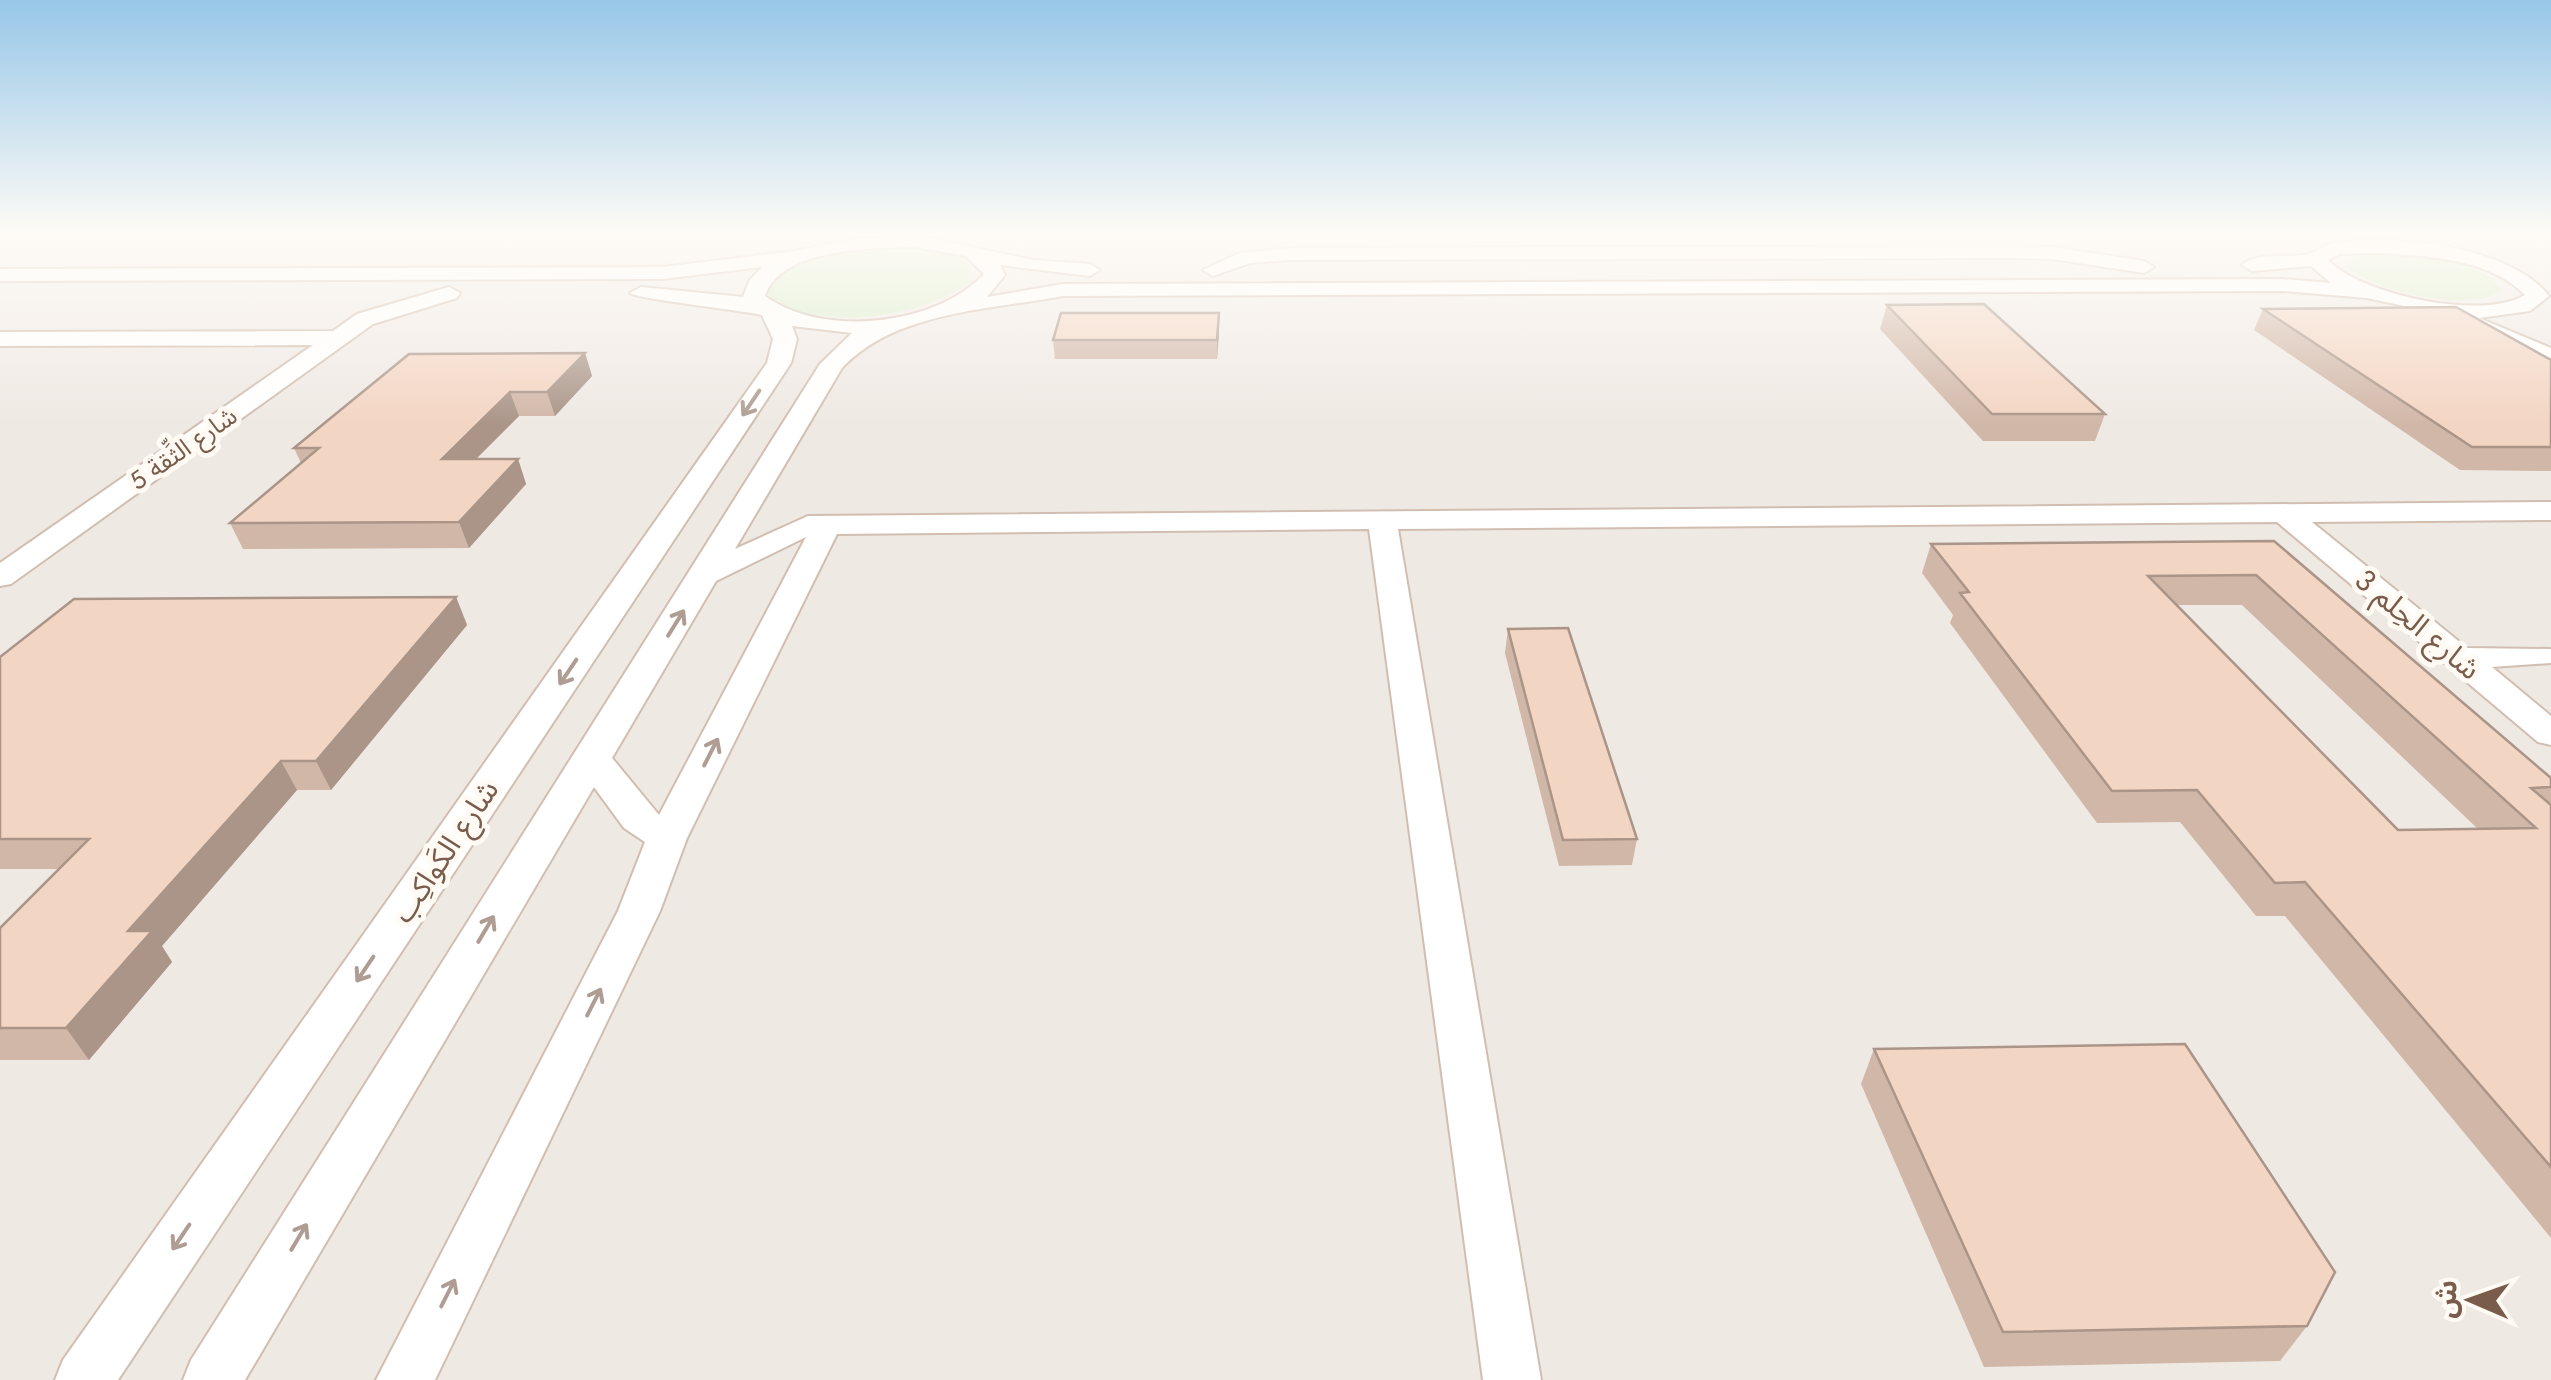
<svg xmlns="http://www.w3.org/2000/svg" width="2551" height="1380" font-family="Jost,'Noto Sans Arabic',sans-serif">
<rect width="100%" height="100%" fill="#fdf6ec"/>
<!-- industrial -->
<rect fill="#efe9e4" x="0" y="232" width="2551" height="1148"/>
<!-- green -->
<g fill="#d8ecc9">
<path d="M859,247c37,0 87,-9 113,23l-2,11c-42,37 -159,53 -202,13l1,-11c24,-25 57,-30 90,-36z"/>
<path d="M2399,255c30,3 85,6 102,35 -27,24 -131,1 -154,-24l12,-10z"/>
</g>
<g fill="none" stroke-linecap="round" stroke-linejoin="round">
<!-- minor casing -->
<g stroke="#d1beb0" stroke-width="4">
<g id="minor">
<path d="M915,235l118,25 57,4 10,6 -10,6 -90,-11 5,10 -18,22 76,-13 1220,-5 48,4 -20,-17 -59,5 -10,-6c15,-14 47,-6 67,-11 10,-3 17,-11 28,-12 59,-8 173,4 212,54l-19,15 -51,7 72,30v16l-98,-41 -2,-7 -84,-18 -84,-7 -1220,5c-74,14 -168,15 -221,72l-107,181 73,-33 1743,-14v18l-239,2 155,126 84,1v14l-59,4 59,49v29l-13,-3 -261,-220 -879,7 143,851h-58l-114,-851 -532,5 -150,304 -27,73 -225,469h-59l242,-469 27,-69 -21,-14 -30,-41 -349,593h-62l8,-20 629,-996 32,-31 -60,-7 5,13 -6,24 -673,1017h-63l8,-20 704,-997 6,-24 -11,-24c-21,-5 -125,-16 -132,-22l11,-6 102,10 6,-16 13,-14 -100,12 -662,2v-12l662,-2 132,-16 54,-11zM915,247l51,9 18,18c-48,52 -161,64 -219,22 15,-48 108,-48 150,-49zM2378,253c49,3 111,5 147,42 -42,26 -164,0 -197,-35l11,-6zM806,537l-147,278 -47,-57 104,-177z"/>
<polygon points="2011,246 2052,247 2144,261 2154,267 2144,273 2052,259 2011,258 1289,260 1250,263 1213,276 1203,270 1240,253 1289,248"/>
<polygon points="449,287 460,293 457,298 373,324 11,584 0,586 0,563 313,345 0,346 0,332 333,331 357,314"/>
</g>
</g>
<!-- minor -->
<use href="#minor" fill="#fff" fill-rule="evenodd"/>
</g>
<!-- wall -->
<g fill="#d1b7a8" fill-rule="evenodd">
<rect x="1182" y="232" width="64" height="2"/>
<polygon points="1369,232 1441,232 1440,236 1370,236"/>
<polygon points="2008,232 2108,232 2107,233 2011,234"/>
<polygon points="1887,305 2105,414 2095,441 1983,441 1880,329"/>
<polygon points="2263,309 2551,360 2551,471 2460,470 2254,330"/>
<polygon points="1219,332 1217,359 1055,359 1053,340"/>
<polygon points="585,353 592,376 555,416 519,416 476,459 518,459 526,484 469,548 243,549 230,523 301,463 294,448"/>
<path d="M2274,541l277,237v24l-1,2 1,1v433l-266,-322h-29l-76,-94 -83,1 -147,-200 3,-8 -31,-42 9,-29zM2177,605h65l236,224 -80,1z"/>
<polygon points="456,597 467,625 331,790 297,790 162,946 172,962 89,1060 0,1060 0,928 59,869 0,869 0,657"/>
<polygon points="1508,629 1637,839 1632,865 1559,866 1505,653"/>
<polygon points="1874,1049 2307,1326 2280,1361 1984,1367 1861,1084"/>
</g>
<!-- shaded-wall -->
<g fill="#aa9588">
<polygon points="1219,313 1219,332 1217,359 1217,340"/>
<polygon points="585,353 592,376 555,416 547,392"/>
<polygon points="510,392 519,416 451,484 442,459"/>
<polygon points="518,459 526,484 469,548 459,522"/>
<polygon points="456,597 467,625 331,790 316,761"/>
<polygon points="281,761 297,790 162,946 172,962 89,1060 66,1028 128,931"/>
</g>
<!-- building -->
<g fill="#f3d5c3" stroke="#aa9588" stroke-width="2.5" fill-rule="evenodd">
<polygon points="1984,304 2105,414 1992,414 1887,305"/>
<polygon points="2456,307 2551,360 2551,447 2472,447 2263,309"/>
<polygon points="1061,313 1219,313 1217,340 1053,340"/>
<polygon points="585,353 547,392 510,392 442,459 518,459 459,522 230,523 319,448 294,448 409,354"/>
<path d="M2274,541l277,237v9l-20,1 20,17v362l-246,-285 -30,1 -78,-93 -85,1 -152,-198 9,-1 -38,-48zM2256,575l280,253 -138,2 -250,-254z"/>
<polygon points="456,597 316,761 281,761 128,931 152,931 66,1028 0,1028 0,928 89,839 0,839 0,657 74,599"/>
<polygon points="1568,628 1637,839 1563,840 1508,629"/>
<polygon points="2185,1044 2335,1272 2307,1326 2003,1332 1874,1049"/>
</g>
<!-- one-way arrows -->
<defs><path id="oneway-shaft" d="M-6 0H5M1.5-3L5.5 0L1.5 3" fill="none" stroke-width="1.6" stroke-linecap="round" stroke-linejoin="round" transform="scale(2.5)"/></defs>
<g stroke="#af9d94">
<use href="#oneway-shaft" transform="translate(751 403) rotate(124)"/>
<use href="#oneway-shaft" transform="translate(676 623) rotate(-58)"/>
<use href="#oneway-shaft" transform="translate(568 672) rotate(124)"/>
<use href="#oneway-shaft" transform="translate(711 752) rotate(-63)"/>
<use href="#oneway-shaft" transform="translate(486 929) rotate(-59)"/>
<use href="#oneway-shaft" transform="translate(365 969) rotate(124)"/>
<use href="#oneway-shaft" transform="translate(594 1002) rotate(-63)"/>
<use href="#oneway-shaft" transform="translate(181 1237) rotate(124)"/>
<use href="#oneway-shaft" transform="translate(299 1237) rotate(-59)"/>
<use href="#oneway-shaft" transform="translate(448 1293) rotate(-63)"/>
</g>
<!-- sky -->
<linearGradient id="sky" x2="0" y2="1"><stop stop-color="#97c7e8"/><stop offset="0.55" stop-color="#fefbf6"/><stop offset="1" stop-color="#fefbf6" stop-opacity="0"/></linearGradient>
<rect width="2551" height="425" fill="url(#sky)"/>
<g text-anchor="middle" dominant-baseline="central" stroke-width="10" stroke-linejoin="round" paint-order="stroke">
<!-- far-street labels -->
<g font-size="25" fill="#7a5c4d" stroke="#fffaf3">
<text transform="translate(183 448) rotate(-35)">شارع الثِّقة 5</text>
</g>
<!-- street labels -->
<g font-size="30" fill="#7a5c4d" stroke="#fffaf3">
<text transform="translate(2418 624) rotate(40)">شارع الحِلم 3</text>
<text transform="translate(445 851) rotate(-56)">شارع الكَواكِب</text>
</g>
</g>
<!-- north arrow -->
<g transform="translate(2471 1300) rotate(272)" stroke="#fffaf3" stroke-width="8" paint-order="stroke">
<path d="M0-8L18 38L0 25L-18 38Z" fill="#7a5c4d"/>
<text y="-15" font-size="28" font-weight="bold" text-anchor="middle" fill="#7a5c4d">ش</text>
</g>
</svg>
